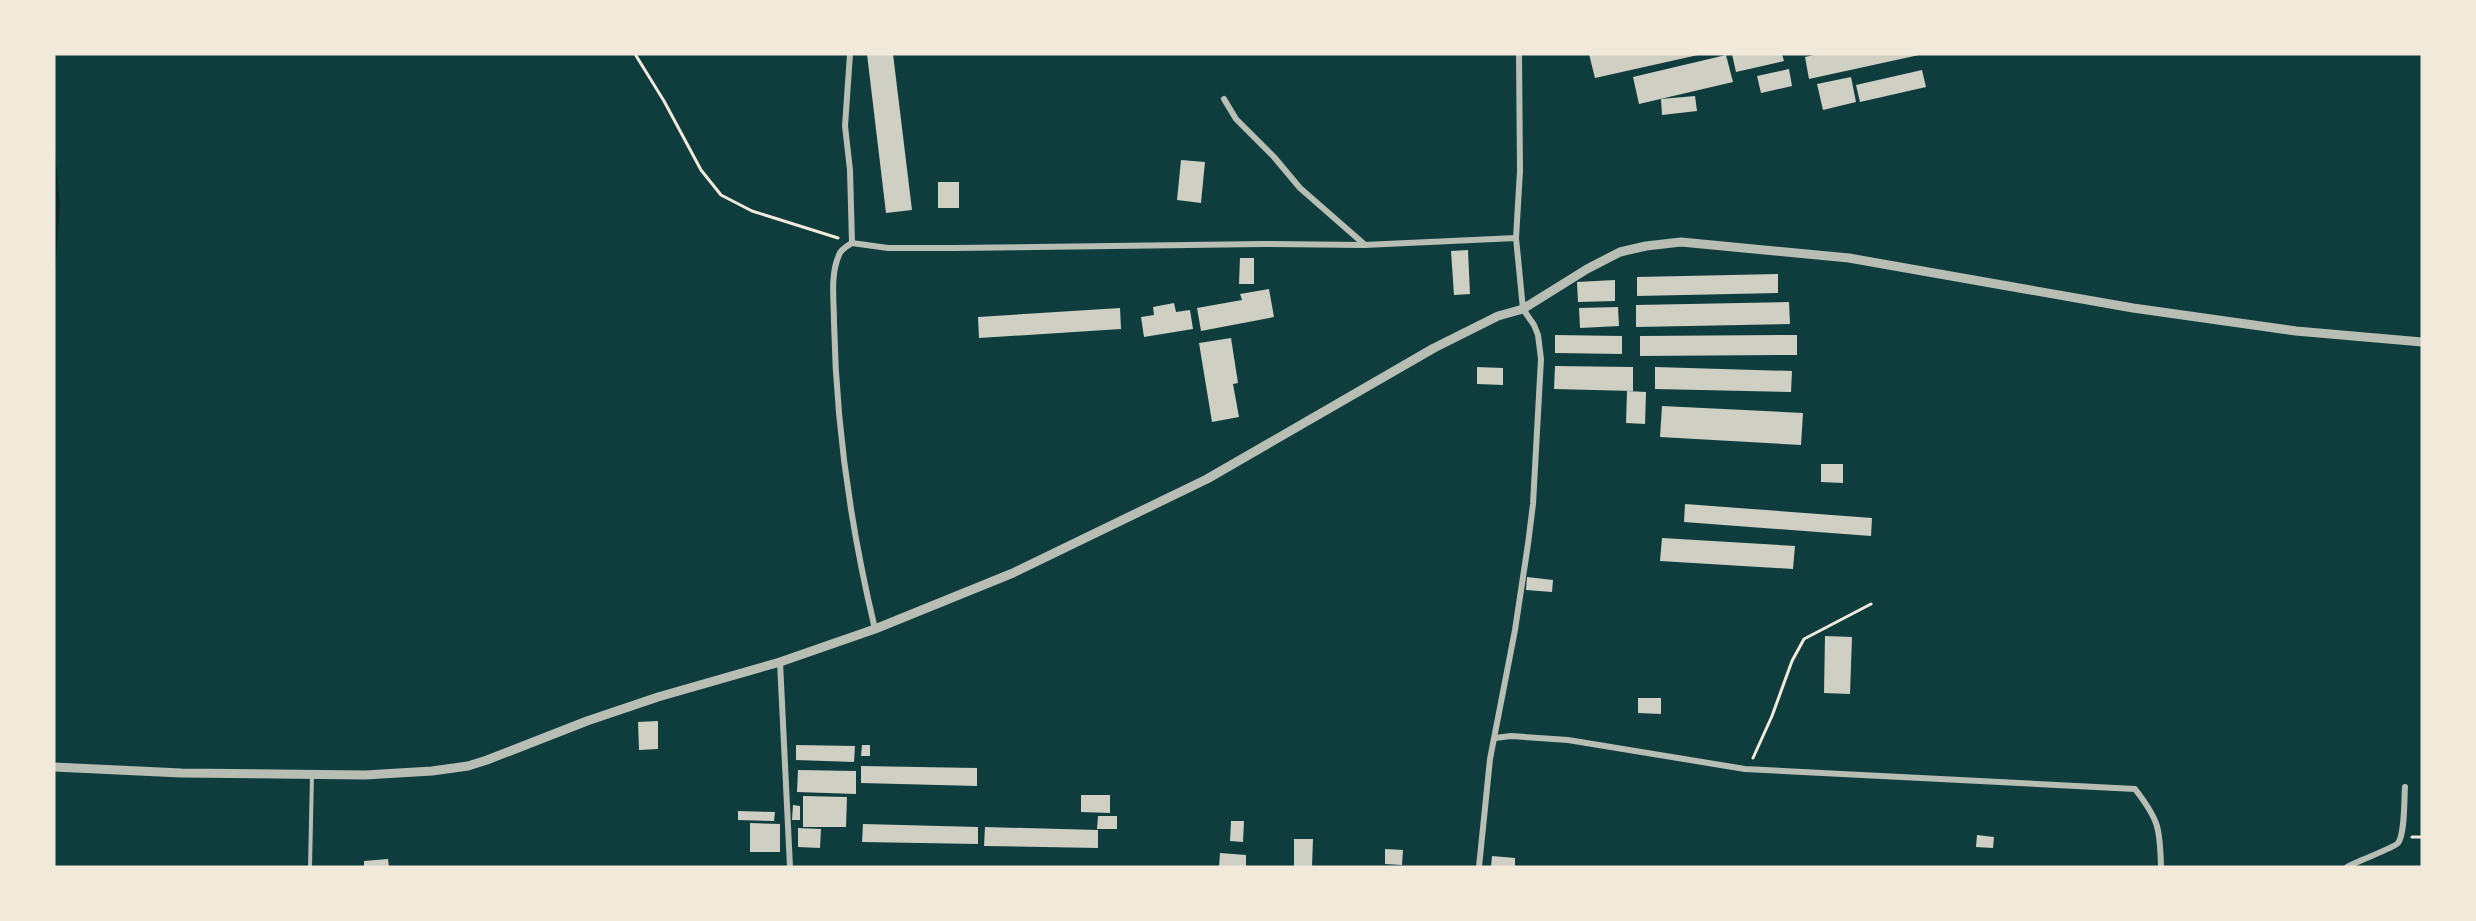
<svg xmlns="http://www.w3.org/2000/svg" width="2476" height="921" font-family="Cabin,sans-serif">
<rect width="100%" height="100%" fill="#0f3d3e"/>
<!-- water -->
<polygon fill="#0a2a2b" points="54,139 60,206 54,286"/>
<!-- building -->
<g fill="#cfcfc3">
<polygon points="867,54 893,54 912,210 886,213"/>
<polygon points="1589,54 1698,54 1698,55 1595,78"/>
<polygon points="1732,54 1782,54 1784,61 1736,72"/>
<polygon points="1818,54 1919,54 1919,55 1809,79 1805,57"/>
<polygon points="1726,55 1733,82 1639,104 1633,77"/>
<polygon points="1789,69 1792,86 1761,93 1757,76"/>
<polygon points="1922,70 1926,87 1860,102 1856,85"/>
<polygon points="1851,77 1856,102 1823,110 1817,84"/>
<polygon points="1695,96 1697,111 1662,115 1661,99"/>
<polygon points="1181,160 1205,162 1201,203 1177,200"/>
<rect x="938" y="182" width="21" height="26"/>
<polygon points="1468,250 1470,294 1454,295 1451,251"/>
<polygon points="1240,258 1254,258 1254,284 1239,284"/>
<polygon points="1778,274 1778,293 1637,296 1637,277"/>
<polygon points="1615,280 1615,301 1578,302 1577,282"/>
<polygon points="1269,289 1274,317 1201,331 1197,308 1242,300 1240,294"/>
<polygon points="1789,302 1790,324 1636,327 1636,305"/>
<polygon points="1174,303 1176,312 1190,310 1193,329 1144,337 1141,317 1154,315 1153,307"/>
<polygon points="1618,307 1619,326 1580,328 1579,308"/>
<polygon points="1120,308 1121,329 979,338 978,317"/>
<polygon points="1555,335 1622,336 1622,354 1555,353"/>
<polygon points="1797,335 1797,355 1640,356 1640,336"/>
<polygon points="1231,338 1238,383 1233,384 1239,417 1212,422 1199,343"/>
<polygon points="1555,366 1633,367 1633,391 1554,389"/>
<polygon points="1477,367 1503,368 1503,385 1477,384"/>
<polygon points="1655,367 1792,371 1791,392 1655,389"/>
<polygon points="1627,391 1646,392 1645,424 1626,423"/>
<polygon points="1662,406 1803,413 1801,445 1660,437"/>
<polygon points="1821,464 1843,464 1843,483 1821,482"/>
<polygon points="1685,504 1872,518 1871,536 1684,522"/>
<polygon points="1662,538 1795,546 1793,569 1660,561"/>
<polygon points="1527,577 1553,580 1552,592 1526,590"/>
<polygon points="1825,636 1852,637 1850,694 1824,693"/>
<polygon points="1638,698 1661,698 1661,714 1638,713"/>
<polygon points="658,721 658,749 639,750 638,722"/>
<polygon points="796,745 855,746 854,762 796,760"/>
<polygon points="862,745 870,745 870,756 861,756"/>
<polygon points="861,766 977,768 977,786 861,783"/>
<polygon points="798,770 856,771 856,794 797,792"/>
<polygon points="1081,795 1110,795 1110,813 1081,812"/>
<polygon points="803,796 847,797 846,827 803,827"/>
<polygon points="793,805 800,806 800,820 792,820"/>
<polygon points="738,811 775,812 774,821 738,820"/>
<polygon points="1098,816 1117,816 1117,829 1097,829"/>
<polygon points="1231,821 1244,821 1243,842 1230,841"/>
<polygon points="750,823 780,824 780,852 750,852"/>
<polygon points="863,824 978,827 978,844 862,842"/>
<polygon points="985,827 1098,830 1098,848 984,846"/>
<polygon points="798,828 821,829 820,848 798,847"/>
<polygon points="1977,835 1994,837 1993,848 1976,847"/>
<polygon points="1294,839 1313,839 1312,867 1294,867"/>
<polygon points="1385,849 1403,850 1402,865 1385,864"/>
<polygon points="1220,853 1246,855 1246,867 1219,867"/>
<polygon points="1492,856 1515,858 1515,867 1491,867"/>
<polygon points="388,859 389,867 364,867 364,861"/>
</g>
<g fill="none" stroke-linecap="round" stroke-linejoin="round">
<!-- path -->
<g stroke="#f1e9da" stroke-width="3">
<polyline points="635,54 664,101 701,170 721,195 752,211 838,238"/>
<polyline points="1753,758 1772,716 1792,661 1804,639 1871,604"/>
<polyline points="2412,837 2422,837"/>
</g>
<!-- service -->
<polyline stroke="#b8beb3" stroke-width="4" points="310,867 312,775"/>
<!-- minor -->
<g stroke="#b8beb3" stroke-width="6">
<polyline points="850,54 845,126 850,170 852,243"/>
<polyline points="1224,99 1236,119 1274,157 1300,188 1364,244"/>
<path d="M875,629c-24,-100 -39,-204 -41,-307 0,-22 -4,-47 5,-67 2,-6 8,-9 13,-12l36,5h66l310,-4 100,1 152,-7"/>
<polyline points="780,662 790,867"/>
<path d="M1495,738l16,-2 57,4 177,29 390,20c24,31 25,39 26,78"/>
<polyline points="1479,867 1490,759 1515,630 1528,544 1533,504 1541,359 1538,335 1534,325 1523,309 1516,238 1520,171 1519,54"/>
<path d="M2347,867c10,-6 47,-19 51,-24 7,-9 6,-43 7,-56"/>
</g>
<!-- tertiary -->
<polyline stroke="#b8beb3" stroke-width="9" points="54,767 181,773 365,775 432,771 468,766 487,760 587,721 658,697 780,662 875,629 1013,573 1207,479 1434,348 1498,316 1523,309 1587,269 1620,252 1646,246 1681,242 1849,258 2133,308 2296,331 2422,342"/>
</g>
<!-- border -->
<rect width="2476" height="921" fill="none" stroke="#f1e9da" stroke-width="111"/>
</svg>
